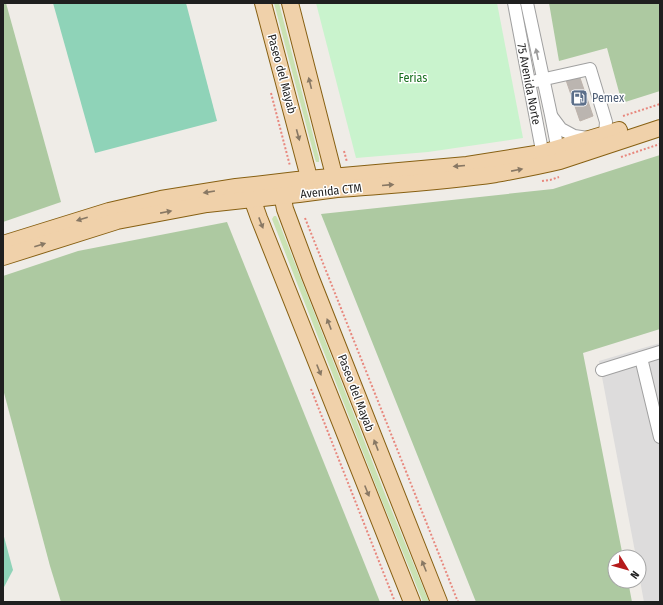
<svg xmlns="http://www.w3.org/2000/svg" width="663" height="605" font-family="'Fira Sans Condensed',sans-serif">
<rect width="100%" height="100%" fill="#efece7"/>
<!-- residential -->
<polygon fill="#dddcdc" points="660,343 660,602 644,602 639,575 639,557 636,557 599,361"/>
<!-- grass -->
<g fill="#cae2b3">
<polygon points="274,3 279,3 319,158 319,162 316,162 315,159"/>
<polygon points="274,216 276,216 278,220 385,494 429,602 423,602 380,496 272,219"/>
</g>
<!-- forest -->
<g fill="#adc9a1">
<polygon points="3,3 6,3 61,202 3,222"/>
<polygon points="549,3 660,3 660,91 622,103 607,48 559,61"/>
<polygon points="660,155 660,329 583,353 623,557 615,557 615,581 628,581 632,602 476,602 321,214 553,189"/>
<polygon points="227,222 380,602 61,602 50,566 3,389 3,276 78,251"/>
</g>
<!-- park -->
<polygon fill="#c9f3cd" points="316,3 497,3 523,138 428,152 356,158"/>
<!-- pitch -->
<g fill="#8fd3b8">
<polygon points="53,3 186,3 217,121 95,153"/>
<polygon points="3,533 13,570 3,589"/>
</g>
<!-- building -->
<polygon fill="#bbb5b0" stroke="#beb3ab" points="579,75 593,116 580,121 566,80"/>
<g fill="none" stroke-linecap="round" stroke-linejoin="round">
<!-- minor casing -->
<g stroke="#a0a0a0" stroke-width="14">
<g id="minor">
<polyline points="514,3 544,161"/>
<polyline points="527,3 551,115 559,156"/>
<polyline points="536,81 590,69 606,122 605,134 609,141"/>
<polyline points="552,117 561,129 574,136 588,138"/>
<polyline points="641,358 660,437"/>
<polyline points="602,370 660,352"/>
</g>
</g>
<!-- major casing -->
<g stroke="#876013" stroke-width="18">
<g id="major">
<polyline points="263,3 307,170 311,189"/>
<polyline points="290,3 337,187"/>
<polyline points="280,185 285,209 310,276 439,602"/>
<polyline points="249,190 259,218 412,602"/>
<polyline points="3,244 109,211 161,199 236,187 297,180 467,165 542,153 619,130"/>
<path d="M3,257l114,-36 90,-17 92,-10 38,-5 16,-1c48,-4 96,-7 143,-14 22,-4 43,-8 64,-13l100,-33"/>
</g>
</g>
<!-- path -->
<g stroke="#e8887e" stroke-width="2" stroke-dasharray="2 2" stroke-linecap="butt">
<polyline points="271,93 290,166"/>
<polyline points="623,116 660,104"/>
<polyline points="344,151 347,162"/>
<polyline points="621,157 660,144"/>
<polyline points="542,181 550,180 559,177"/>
<polyline points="305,218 458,602"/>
<polyline points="311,389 395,602"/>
</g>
<!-- minor -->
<use href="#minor" stroke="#fff" stroke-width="12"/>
<!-- major -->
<use href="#major" stroke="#f0d1aa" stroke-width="16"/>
</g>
<!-- one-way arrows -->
<defs><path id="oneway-solid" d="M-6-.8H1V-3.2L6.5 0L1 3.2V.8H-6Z"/></defs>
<use fill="#9a9a9a" href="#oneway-solid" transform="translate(537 54) rotate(-102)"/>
<g fill="#887864">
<use href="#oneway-solid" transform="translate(310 83) rotate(-104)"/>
<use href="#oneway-solid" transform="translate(298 135) rotate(75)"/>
<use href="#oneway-solid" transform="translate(459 166) rotate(175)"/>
<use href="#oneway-solid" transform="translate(517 170) rotate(-11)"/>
<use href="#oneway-solid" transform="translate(388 185) rotate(-5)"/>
<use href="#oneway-solid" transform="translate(209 192) rotate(171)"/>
<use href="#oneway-solid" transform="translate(166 212) rotate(-11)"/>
<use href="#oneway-solid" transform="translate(82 219) rotate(163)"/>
<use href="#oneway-solid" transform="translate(261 223) rotate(69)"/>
<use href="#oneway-solid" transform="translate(40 245) rotate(-18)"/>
<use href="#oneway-solid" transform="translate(329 324) rotate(-111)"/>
<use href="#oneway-solid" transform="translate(319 370) rotate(68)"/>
<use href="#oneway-solid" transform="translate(376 445) rotate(-111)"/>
<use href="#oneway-solid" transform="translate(367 491) rotate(68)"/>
<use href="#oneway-solid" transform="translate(424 566) rotate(-112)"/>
</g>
<!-- icons -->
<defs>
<g id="fuel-square" transform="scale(0.9)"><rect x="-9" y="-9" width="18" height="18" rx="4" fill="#5c6f8a" stroke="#fff"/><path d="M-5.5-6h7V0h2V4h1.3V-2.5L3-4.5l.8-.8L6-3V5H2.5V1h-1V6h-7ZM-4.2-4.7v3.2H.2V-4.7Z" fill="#fff"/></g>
</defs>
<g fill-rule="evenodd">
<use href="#fuel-square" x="579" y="98"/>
</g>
<g text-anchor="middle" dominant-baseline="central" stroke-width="3" stroke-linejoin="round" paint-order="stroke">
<!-- street labels -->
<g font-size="12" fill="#1f1f1f" stroke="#fff">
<text transform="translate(282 74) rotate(75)">Paseo del Mayab</text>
<text transform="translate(529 84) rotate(79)">75 Avenida Norte</text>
<text transform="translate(331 191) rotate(-6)">Avenida CTM</text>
<text transform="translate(356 393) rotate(69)">Paseo del Mayab</text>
</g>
<!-- park labels -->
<g font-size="12" fill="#1a7020" stroke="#fff">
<text x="413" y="78">Ferias</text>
</g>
<!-- service labels -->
<g font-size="12" fill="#4e5e75" stroke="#fff" text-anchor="start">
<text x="592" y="98">Pemex</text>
</g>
</g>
<!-- border -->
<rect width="663" height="605" fill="none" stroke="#1f1f1f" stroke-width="8"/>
<!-- north arrow -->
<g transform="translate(627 569) rotate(127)"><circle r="19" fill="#ffffff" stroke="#a5a5a5"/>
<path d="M0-3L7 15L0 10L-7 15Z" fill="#b51a1b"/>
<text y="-6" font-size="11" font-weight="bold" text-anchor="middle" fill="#1f1f1f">N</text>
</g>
</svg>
